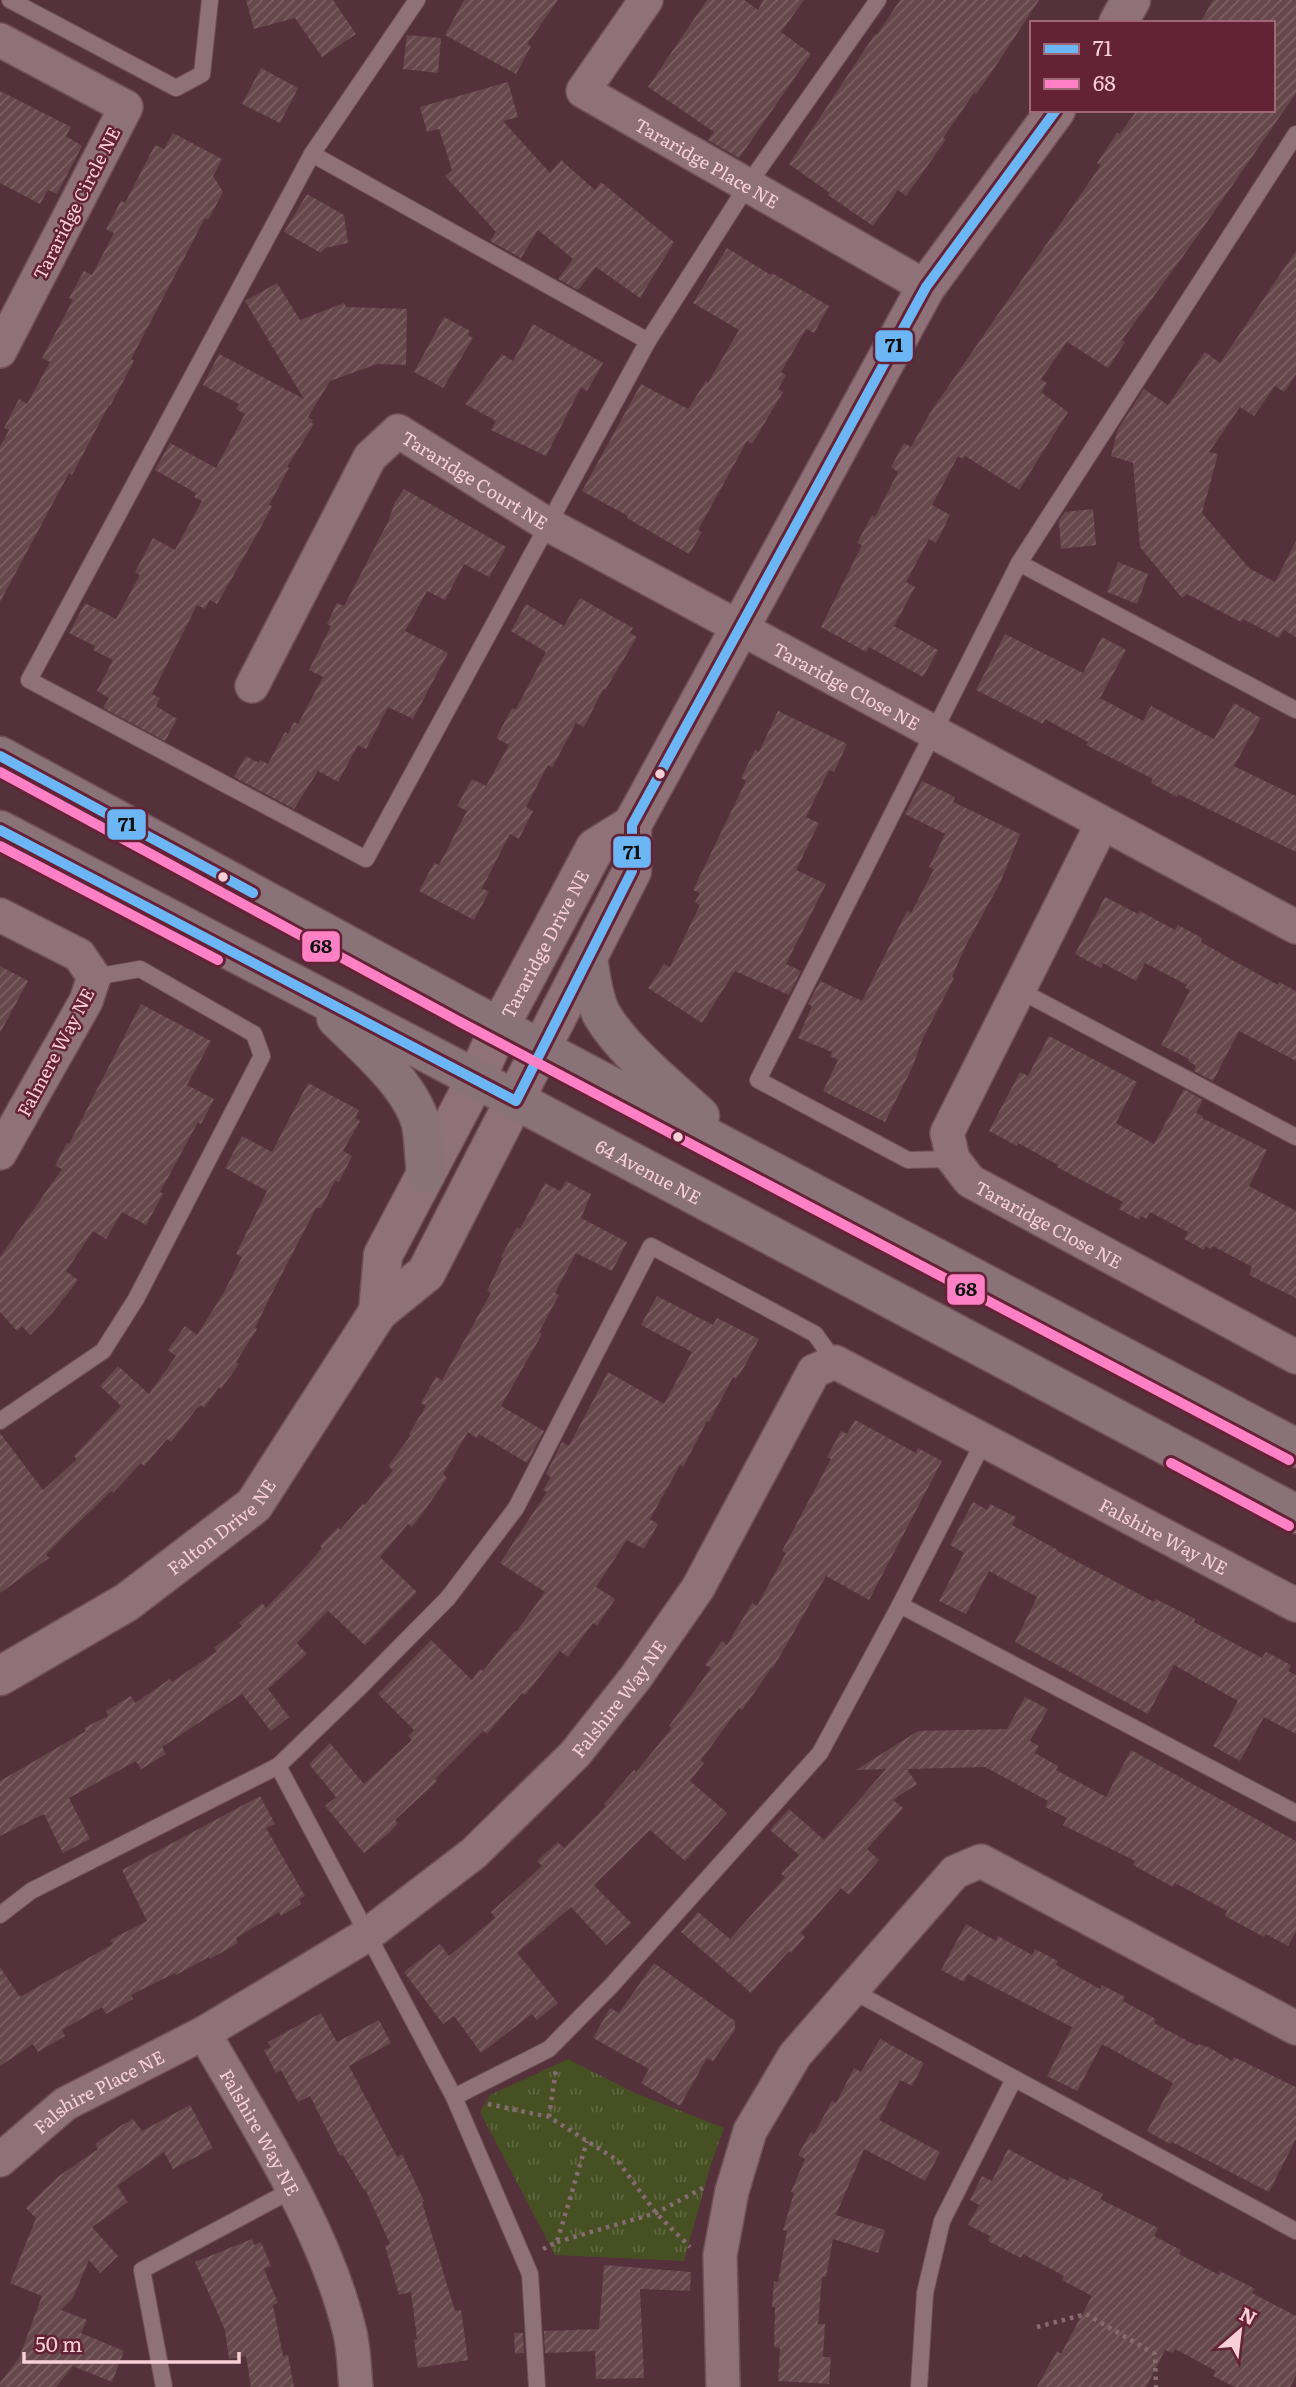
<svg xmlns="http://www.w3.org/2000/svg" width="1296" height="2387" font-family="Literata,serif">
<defs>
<pattern id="park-tufts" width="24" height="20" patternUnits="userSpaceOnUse" patternTransform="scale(1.75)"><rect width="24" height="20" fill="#465022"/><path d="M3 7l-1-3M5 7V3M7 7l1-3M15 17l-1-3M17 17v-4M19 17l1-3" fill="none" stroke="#616841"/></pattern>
<pattern id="building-hatch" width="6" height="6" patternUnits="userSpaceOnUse" patternTransform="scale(1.75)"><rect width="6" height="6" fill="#66474b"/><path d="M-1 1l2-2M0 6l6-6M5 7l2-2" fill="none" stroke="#7d6064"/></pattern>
</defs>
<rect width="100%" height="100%" fill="#55313c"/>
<!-- park -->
<polygon fill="url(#park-tufts)" points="568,2059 635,2093 724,2128 711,2164 684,2261 555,2255 480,2112 490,2095"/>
<!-- building -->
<g fill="url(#building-hatch)">
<polygon points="246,0 333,0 356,34 322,57 295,18 254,29"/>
<polygon points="464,0 558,0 527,44 531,46 516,74 445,35"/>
<polygon points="707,0 744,0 758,10 763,0 804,0 781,32 811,54 739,158 708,140 714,132 648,87"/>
<polygon points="900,0 1039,0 991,73 976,94 974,93 943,138 946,139 928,165 906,196 898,190 873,226 828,195 830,193 789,164 875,34 877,35"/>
<polygon points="1213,0 1296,0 1296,93 1191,245 1122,340 1125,342 1108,368 1067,342 1041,379 1047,383 1041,392 1068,412 1019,490 965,456 963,459 958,456 932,505 950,515 936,543 929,539 906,582 915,587 894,626 938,650 923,677 869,647 866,652 821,627 862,545 857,543 872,515 875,517 898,472 891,467 904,443 911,447 930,413 1101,165 1097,163 1117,133 1120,134 1137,110 1273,110 1273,23 1200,23"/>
<polygon points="407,35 441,38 438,73 403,69"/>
<polygon points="261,68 298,88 280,123 242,104"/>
<polygon points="508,82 518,117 503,121 550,173 561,160 595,190 601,182 674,242 640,298 596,267 578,290 558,279 573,259 538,230 521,258 490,241 496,232 445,176 452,170 439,129 427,132 420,107"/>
<polygon points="0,91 71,127 66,136 82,146 57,194 48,190 40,204 0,183"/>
<polygon points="173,133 222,159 213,176 223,192 208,220 205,218 131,359 134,361 110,406 109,405 72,475 69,473 0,602 0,447 9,430 4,428 19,399 27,404 50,362 42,358 73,300 69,298 84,271 92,275 114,233 106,229 121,201 125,203 155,145 164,149"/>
<polygon points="307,194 344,215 348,243 325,248 321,253 284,232"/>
<polygon points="727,248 771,275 772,273 829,306 814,333 806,329 781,372 786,375 778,389 783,392 752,444 747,441 698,530 702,532 689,554 627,518 628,516 582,491 641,384 688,409 706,381 708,383 739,330 693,303"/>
<polygon points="1296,251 1296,374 1284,392 1275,386 1254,416 1240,407 1209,452 1218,454 1202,513 1249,568 1275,582 1296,541 1296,637 1284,630 1279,638 1243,619 1241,622 1187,594 1182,598 1140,547 1133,463 1111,456 1118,429 1144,389 1168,405 1205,352 1220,363"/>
<polygon points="277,283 300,320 344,303 346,307 407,309 406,365 377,364 330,381 308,417 313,420 311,423 314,424 287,467 289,468 269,505 272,506 261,527 217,604 210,600 205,609 197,605 152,694 160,698 156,706 177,719 165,741 103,708 109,698 97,691 113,660 93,650 95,646 69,633 85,603 116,619 140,575 135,572 153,538 175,550 202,501 194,497 196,493 155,470 170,443 216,468 245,414 236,409 239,404 203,385 219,354 304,399 245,301"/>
<polygon points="444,317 470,331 468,335 473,338 443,388 414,372"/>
<polygon points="533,324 603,363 587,391 581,387 546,456 491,430 496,421 465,404 502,354 513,361"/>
<polygon points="404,489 506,547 489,577 464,564 445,600 427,591 405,631 448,653 413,719 388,707 366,749 358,745 338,782 318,771 294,809 234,777 246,756 259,763 260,760 268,764 285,732 288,734 294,722 298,724 323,677 309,670 331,626 327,624 337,603 344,606 388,522 395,502"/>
<polygon points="1093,509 1096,545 1061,549 1059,521 1065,512"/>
<polygon points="1118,562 1148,574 1137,604 1107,592"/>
<polygon points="580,598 633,628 630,633 637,637 605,690 603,689 584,727 576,723 552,768 548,765 526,807 533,811 519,839 510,834 482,888 489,892 474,920 419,891 434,863 439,865 467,811 457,806 472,779 486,786 509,745 496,738 512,708 516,709 546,652 511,631 526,604 564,626"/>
<polygon points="1005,634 1083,673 1102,637 1126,650 1100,698 1143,721 1151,706 1214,739 1234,703 1261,718 1234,766 1296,796 1296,852 1178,794 1177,797 1151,783 1153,779 1086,745 1088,742 1045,719 1043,724 976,690"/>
<polygon points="778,711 847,744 834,772 829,770 806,817 819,823 796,870 826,884 786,964 801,971 789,995 735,971 702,1023 648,988 664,964 670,967 700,905 695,902 700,893 693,890 746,781 741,778 755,750 759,752"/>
<polygon points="922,781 955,797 953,802 1020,834 1000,883 966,945 952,977 954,978 922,1040 913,1066 885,1122 823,1091 838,1060 830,1056 832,1052 798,1038 812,1006 808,1004 820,981 862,1001 907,911 911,913 934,869 929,867 945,834 905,814"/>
<polygon points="1105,897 1138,914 1140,911 1175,930 1178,925 1202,938 1201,942 1234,961 1278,985 1279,982 1296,991 1296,1061 1239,1031 1213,1081 1194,1071 1196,1066 1188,1061 1189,1059 1161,1045 1190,990 1185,988 1187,985 1145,963 1136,981 1103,963 1101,968 1075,954"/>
<polygon points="0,966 28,981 0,1033"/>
<polygon points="141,1004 211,1041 187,1085 214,1099 201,1124 198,1122 160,1192 163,1194 146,1225 122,1212 106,1239 93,1231 66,1271 78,1280 53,1312 30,1335 22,1326 17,1331 0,1312 0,1257 62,1169 55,1166 67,1143 69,1144"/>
<polygon points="1049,1036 1137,1082 1116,1123 1154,1144 1184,1089 1203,1100 1196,1113 1203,1116 1202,1118 1267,1150 1249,1186 1296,1211 1296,1298 1249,1275 1252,1267 1213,1246 1211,1249 1206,1246 1204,1250 1184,1239 1188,1232 1150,1212 1146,1219 1141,1216 1139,1220 1119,1209 1123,1202 1057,1167 1058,1165 1018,1143 1017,1146 989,1131 1020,1072 1028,1076"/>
<polygon points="308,1083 359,1110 355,1118 360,1121 343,1151 352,1156 339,1182 335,1181 321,1208 316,1208 272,1293 255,1328 257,1329 236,1362 239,1364 221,1389 219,1387 204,1408 201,1405 196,1409 171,1442 167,1439 144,1466 141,1463 113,1493 111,1491 46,1554 49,1558 0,1593 0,1433 43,1490 77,1459 74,1456 121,1406 100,1386 118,1366 149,1394 176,1356 168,1350 185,1326 197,1335 223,1294 242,1257 236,1254 267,1191 225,1168 242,1136 272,1152"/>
<polygon points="566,1181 591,1194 581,1218 627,1242 612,1271 576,1253 555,1293 559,1295 539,1332 542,1334 501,1406 544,1431 527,1463 479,1434 477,1438 468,1432 443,1474 447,1478 427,1507 412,1527 408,1524 380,1557 417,1592 365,1645 328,1611 297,1643 307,1654 268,1689 289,1717 271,1731 242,1694 162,1747 166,1754 141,1769 136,1761 69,1798 90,1839 63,1853 44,1814 0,1836 0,1781 86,1731 84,1728 108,1716 106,1711 131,1696 135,1703 170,1679 172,1682 217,1651 214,1648 242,1626 239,1623 262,1603 266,1608 304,1569 322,1548 320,1546 338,1527 340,1530 363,1504 365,1505 393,1470 388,1466 411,1435 409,1434 426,1406 421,1403 436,1377 442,1380 491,1293 487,1291 503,1258 501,1257 517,1227 520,1229 545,1183 560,1191"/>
<polygon points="657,1296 713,1325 717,1318 759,1339 744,1367 736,1379 733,1377 709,1422 707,1421 683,1467 680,1465 650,1519 658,1524 644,1549 627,1540 596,1587 615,1599 597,1626 593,1623 568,1657 560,1651 525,1695 522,1693 487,1734 483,1731 435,1779 437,1781 395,1820 398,1823 389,1833 364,1853 325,1806 336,1797 309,1764 330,1743 364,1784 412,1740 408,1736 414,1730 378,1694 431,1640 472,1680 480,1669 483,1671 515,1631 516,1632 545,1592 500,1563 547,1492 543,1490 551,1477 546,1474 562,1442 569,1446 608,1372 664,1404 692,1352 641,1325"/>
<polygon points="855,1420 916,1453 918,1448 942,1461 869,1600 826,1576 773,1668 772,1667 742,1710 739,1708 701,1760 704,1763 690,1781 727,1813 685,1861 650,1830 594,1885 631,1923 606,1945 571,1907 517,1953 558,2003 537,2020 532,2014 481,2053 454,2016 443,2024 404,1972 440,1944 449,1956 495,1918 491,1912 542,1866 537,1861 558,1842 564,1848 606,1806 604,1804 634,1770 636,1772 672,1728 669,1726 711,1668 705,1665 722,1641 727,1645 752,1603 757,1606 786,1553 782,1551 831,1459 827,1457 841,1431 847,1434"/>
<polygon points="973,1502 987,1510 990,1504 1016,1517 1012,1525 1058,1550 1057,1551 1154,1602 1156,1599 1195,1619 1194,1622 1262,1658 1266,1652 1291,1665 1288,1671 1296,1675 1296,1734 1264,1717 1240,1761 1213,1746 1238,1701 1174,1665 1148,1714 1015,1642 1037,1597 989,1571 966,1614 939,1601 964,1553 950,1545"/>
<polygon points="1025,1697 1048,1709 1030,1741 1039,1746 1035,1753 1058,1766 1056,1770 1106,1797 1131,1750 1296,1841 1296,1932 1288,1946 1266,1934 1264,1937 1225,1916 1227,1911 1175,1883 1173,1887 1133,1865 1135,1861 1063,1825 1067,1818 1045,1807 1048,1801 985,1767 907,1769 917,1784 893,1800 903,1808 867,1849 879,1860 849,1895 841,1888 801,1933 805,1937 791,1953 789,1951 751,1993 681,1932 698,1912 730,1939 785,1877 781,1874 799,1855 770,1830 789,1809 824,1840 886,1769 856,1770 918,1731 1007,1729"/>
<polygon points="260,1796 275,1824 266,1828 305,1896 299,1899 301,1904 281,1916 279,1912 236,1938 238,1943 210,1959 209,1957 176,1975 175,1973 131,1995 133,1999 106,2014 102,2007 62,2030 65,2036 38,2052 33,2044 0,2066 0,1967 20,1997 113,1944 110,1940 147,1921 122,1870"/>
<polygon points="966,1924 996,1941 998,1936 1032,1955 1035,1949 1058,1961 1056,1965 1100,1989 1102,1985 1125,1997 1123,2001 1156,2019 1154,2023 1197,2046 1199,2044 1210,2048 1232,2061 1234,2057 1296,2087 1296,2139 1269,2192 1172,2142 1170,2144 1147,2131 1173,2083 1102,2044 1077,2091 1047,2076 1072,2027 968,1974 964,1982 941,1970"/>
<polygon points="654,1963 735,2021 735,2030 713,2061 707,2058 680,2106 641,2083 649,2069 593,2038 610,2008 619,2013"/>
<polygon points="321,2013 337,2042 379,2020 391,2043 349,2066 397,2157 402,2154 424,2201 422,2202 455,2311 461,2310 468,2360 418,2368 414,2340 417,2339 411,2292 399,2295 385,2246 390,2244 365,2189 364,2190 343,2155 340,2156 310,2096 298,2102 281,2070 276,2073 264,2050 271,2047 268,2042"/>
<polygon points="880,2039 924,2063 912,2086 900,2080 879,2120 940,2152 925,2181 864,2149 836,2215 885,2230 878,2253 833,2239 826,2277 822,2277 818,2324 825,2324 823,2357 831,2357 829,2384 778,2381 780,2348 774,2347 775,2307 772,2307 774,2281 778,2282 787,2231 783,2230 794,2193 791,2192 805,2159 798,2155 811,2132 814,2134 832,2101 836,2103 854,2068 861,2072"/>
<polygon points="190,2105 213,2148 173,2169 164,2152 117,2186 128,2202 92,2227 118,2256 100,2273 89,2260 73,2298 61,2310 87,2320 81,2333 124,2351 112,2382 73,2366 56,2387 0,2387 0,2383 19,2358 42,2296 10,2283 36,2218 26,2208 59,2176 98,2149 95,2144 122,2125 133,2119 142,2131"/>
<polygon points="1008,2149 1068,2181 1070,2177 1103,2194 1100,2199 1158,2228 1154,2236 1181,2250 1179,2254 1219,2275 1220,2271 1255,2289 1252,2293 1296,2316 1296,2376 1290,2387 1235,2387 1213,2376 1216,2371 1175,2349 1173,2353 1165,2350 1146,2387 1037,2387 1057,2351 1061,2354 1092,2296 1062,2280 1064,2276 1023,2254 1021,2258 988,2241 990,2236 968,2225 979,2205 970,2200 982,2176 992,2181"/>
<polygon points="252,2239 254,2245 261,2242 271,2266 264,2269 278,2303 273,2305 283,2356 288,2355 294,2387 251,2387 246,2356 229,2359 225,2330 195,2262"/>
<polygon points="604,2265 691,2272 690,2291 640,2289 644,2378 596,2379 595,2351 545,2353 544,2331 599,2329"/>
<polygon points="514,2333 523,2333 524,2353 515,2354"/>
</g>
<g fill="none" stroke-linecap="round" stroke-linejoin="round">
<!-- service casing -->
<g stroke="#71505a" stroke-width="18">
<g id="service">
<polyline points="10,0 176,88 202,74 210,0"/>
<polyline points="417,0 312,154 29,680 366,859 648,341 747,186 878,0"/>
<polyline points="1296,134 1019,563 1296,710"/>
<polyline points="312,154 648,341"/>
<polyline points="1019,990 1296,1137"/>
<polyline points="953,1159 908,1160 758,1080 1019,563"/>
<polyline points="0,1421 103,1351 136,1299 262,1056 254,1034 140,969 94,977"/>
<polyline points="900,1605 985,1439"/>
<polyline points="278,1766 454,2097 530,2274 537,2387"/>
<polyline points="0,1915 31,1891 278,1766 357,1690 448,1598 516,1508 651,1246 815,1334 835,1362"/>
<polyline points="853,1991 1296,2231"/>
<polyline points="454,2097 549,2049 611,1986 820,1753 900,1605 1296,1813"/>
<polyline points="164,2387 142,2270 292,2190"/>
<polyline points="919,2387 925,2293 942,2221 1014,2079"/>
</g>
</g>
<!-- minor casing -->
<g stroke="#71505a" stroke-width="36">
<g id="minor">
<path id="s1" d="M646,0l-63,91 343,196"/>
<polyline points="0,40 126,107 0,351"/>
<path id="s2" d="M252,686l118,-229 28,-26 149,93 749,403"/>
<path id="s3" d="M1102,824l-155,309 6,26 17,22 326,176"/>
<polyline points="0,915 79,955 94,977 86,1001 0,1153"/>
<path id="s4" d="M204,2033c52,91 120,194 145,296 5,18 5,39 7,58"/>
<path id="s5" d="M0,2160l65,-56 139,-71 163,-98 107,-82 101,-99 61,-77 62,-89 116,-217 21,-9 461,243"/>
<polyline points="723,2387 720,2255 732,2191 750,2131 795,2055 955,1872 981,1861 1296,2028"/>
</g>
</g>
<!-- tertiary casing -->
<g stroke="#71505a" stroke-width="41">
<g id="tertiary">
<polyline points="1118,23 1131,0"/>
<path id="s6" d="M378,1312l5,-57 93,-176 24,-53 95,-178 37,-23"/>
<path id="s7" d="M0,1676l127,-74 127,-97 124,-193 48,-39 206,-402v-46l294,-538 130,-177"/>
</g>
</g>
<!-- secondary casing -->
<g stroke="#71505a" stroke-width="41">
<g id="secondary">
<polyline points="0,756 469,1011 1296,1448"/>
<path id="s8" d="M0,830l444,232 852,452"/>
<path d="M588,958c3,18 5,41 14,57 21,36 68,73 98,101"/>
<path d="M336,1018c29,29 74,66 85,106 3,16 3,34 5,50"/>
</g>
</g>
<!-- path -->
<g stroke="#876b72" stroke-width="4.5" stroke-dasharray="3.5 5" stroke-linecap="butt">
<polyline points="488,2104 549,2117 617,2160 656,2213 690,2247"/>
<polyline points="549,2117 556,2069"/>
<polyline points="557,2242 656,2213 703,2188"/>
<polyline points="543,2249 557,2242 587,2141"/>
<polyline points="1037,2327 1086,2314 1155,2354 1156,2387"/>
</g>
<!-- service -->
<use href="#service" stroke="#8e7278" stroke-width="16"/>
<!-- minor -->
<use href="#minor" stroke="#8e7278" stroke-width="33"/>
<!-- tertiary -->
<use href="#tertiary" stroke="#8e7278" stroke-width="38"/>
<!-- secondary -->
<use href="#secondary" stroke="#8a7279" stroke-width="38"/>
<!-- bus-1 casing -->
<g stroke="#642236" stroke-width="16">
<g id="bus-1">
<polyline points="0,756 253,893"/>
<polyline points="0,830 516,1101 632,871 632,825 926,287 1056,110"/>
</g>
</g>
<!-- bus-2 casing -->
<g stroke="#642236" stroke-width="16">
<g id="bus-2">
<polyline points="0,772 462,1023 1289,1460"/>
<polyline points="0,846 218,960"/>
<polyline points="1171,1463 1289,1526"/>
</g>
</g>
<!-- bus-1 -->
<use href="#bus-1" stroke="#6db6f5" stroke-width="10"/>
<!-- bus-2 -->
<use href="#bus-2" stroke="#ff80c5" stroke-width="10"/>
</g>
<!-- markers -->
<g fill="#f9cfd7" stroke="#642236" stroke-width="2.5">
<circle cx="660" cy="774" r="6"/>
<circle cx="223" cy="877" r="6"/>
<circle cx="678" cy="1137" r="6"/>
</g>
<g text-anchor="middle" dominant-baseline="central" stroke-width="5" stroke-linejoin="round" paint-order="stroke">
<!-- street labels -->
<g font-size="18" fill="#f9cfd7" stroke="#642236">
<text stroke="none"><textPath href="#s1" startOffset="254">Tararidge Place NE</textPath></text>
<text transform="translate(76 203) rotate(-63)">Tararidge Circle NE</text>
<text stroke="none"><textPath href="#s2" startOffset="387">Tararidge Court NE</textPath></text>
<text stroke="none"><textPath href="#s2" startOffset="812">Tararidge Close NE</textPath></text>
<text stroke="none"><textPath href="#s6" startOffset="408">Tararidge Drive NE</textPath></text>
<text transform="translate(55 1052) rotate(-62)">Falmere Way NE</text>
<text stroke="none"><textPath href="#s8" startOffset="733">64 Avenue NE</textPath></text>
<text stroke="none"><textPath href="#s3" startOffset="490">Tararidge Close NE</textPath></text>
<text stroke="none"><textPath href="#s7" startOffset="268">Falton Drive NE</textPath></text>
<text stroke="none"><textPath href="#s5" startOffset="1556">Falshire Way NE</textPath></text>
<text stroke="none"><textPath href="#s5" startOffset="779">Falshire Way NE</textPath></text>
<text stroke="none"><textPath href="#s5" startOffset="121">Falshire Place NE</textPath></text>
<text stroke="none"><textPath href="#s4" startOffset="114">Falshire Way NE</textPath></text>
</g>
</g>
<g stroke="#642236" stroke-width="2.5">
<rect x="874" y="329" width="40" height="34" rx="7" fill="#6db6f5"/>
<rect x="106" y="808" width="41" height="33" rx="7" fill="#6db6f5"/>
<rect x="612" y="835" width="40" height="34" rx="7" fill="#6db6f5"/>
<rect x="301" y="930" width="40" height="33" rx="7" fill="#ff80c5"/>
<rect x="946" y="1273" width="40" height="33" rx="7" fill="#ff80c5"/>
</g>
<g font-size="19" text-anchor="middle" font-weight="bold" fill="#111">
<text x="894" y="352">71</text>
<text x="127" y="831">71</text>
<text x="632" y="859">71</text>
<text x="321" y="953">68</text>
<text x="966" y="1296">68</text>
</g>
<!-- legend -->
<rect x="1030" y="21" width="245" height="91" fill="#642236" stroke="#a06776" stroke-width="2"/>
<rect x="1044" y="44" width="35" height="10" fill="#6db6f5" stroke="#a06776" stroke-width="2"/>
<text x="1093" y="56" font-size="21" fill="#f9cfd7">71</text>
<rect x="1044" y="79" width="35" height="10" fill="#ff80c5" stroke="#a06776" stroke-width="2"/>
<text x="1093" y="91" font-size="21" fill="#f9cfd7">68</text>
<!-- north arrow -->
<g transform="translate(1240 2331) rotate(28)" stroke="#642236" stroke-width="5" paint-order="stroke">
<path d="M0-5L12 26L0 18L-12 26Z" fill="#f9cfd7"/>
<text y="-10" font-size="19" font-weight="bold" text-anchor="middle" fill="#f9cfd7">N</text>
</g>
<!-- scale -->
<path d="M24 2352v10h215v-10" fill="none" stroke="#f9cfd7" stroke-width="3.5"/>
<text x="35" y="2352" font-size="21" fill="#f9cfd7" stroke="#642236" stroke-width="5" paint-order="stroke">50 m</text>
</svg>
